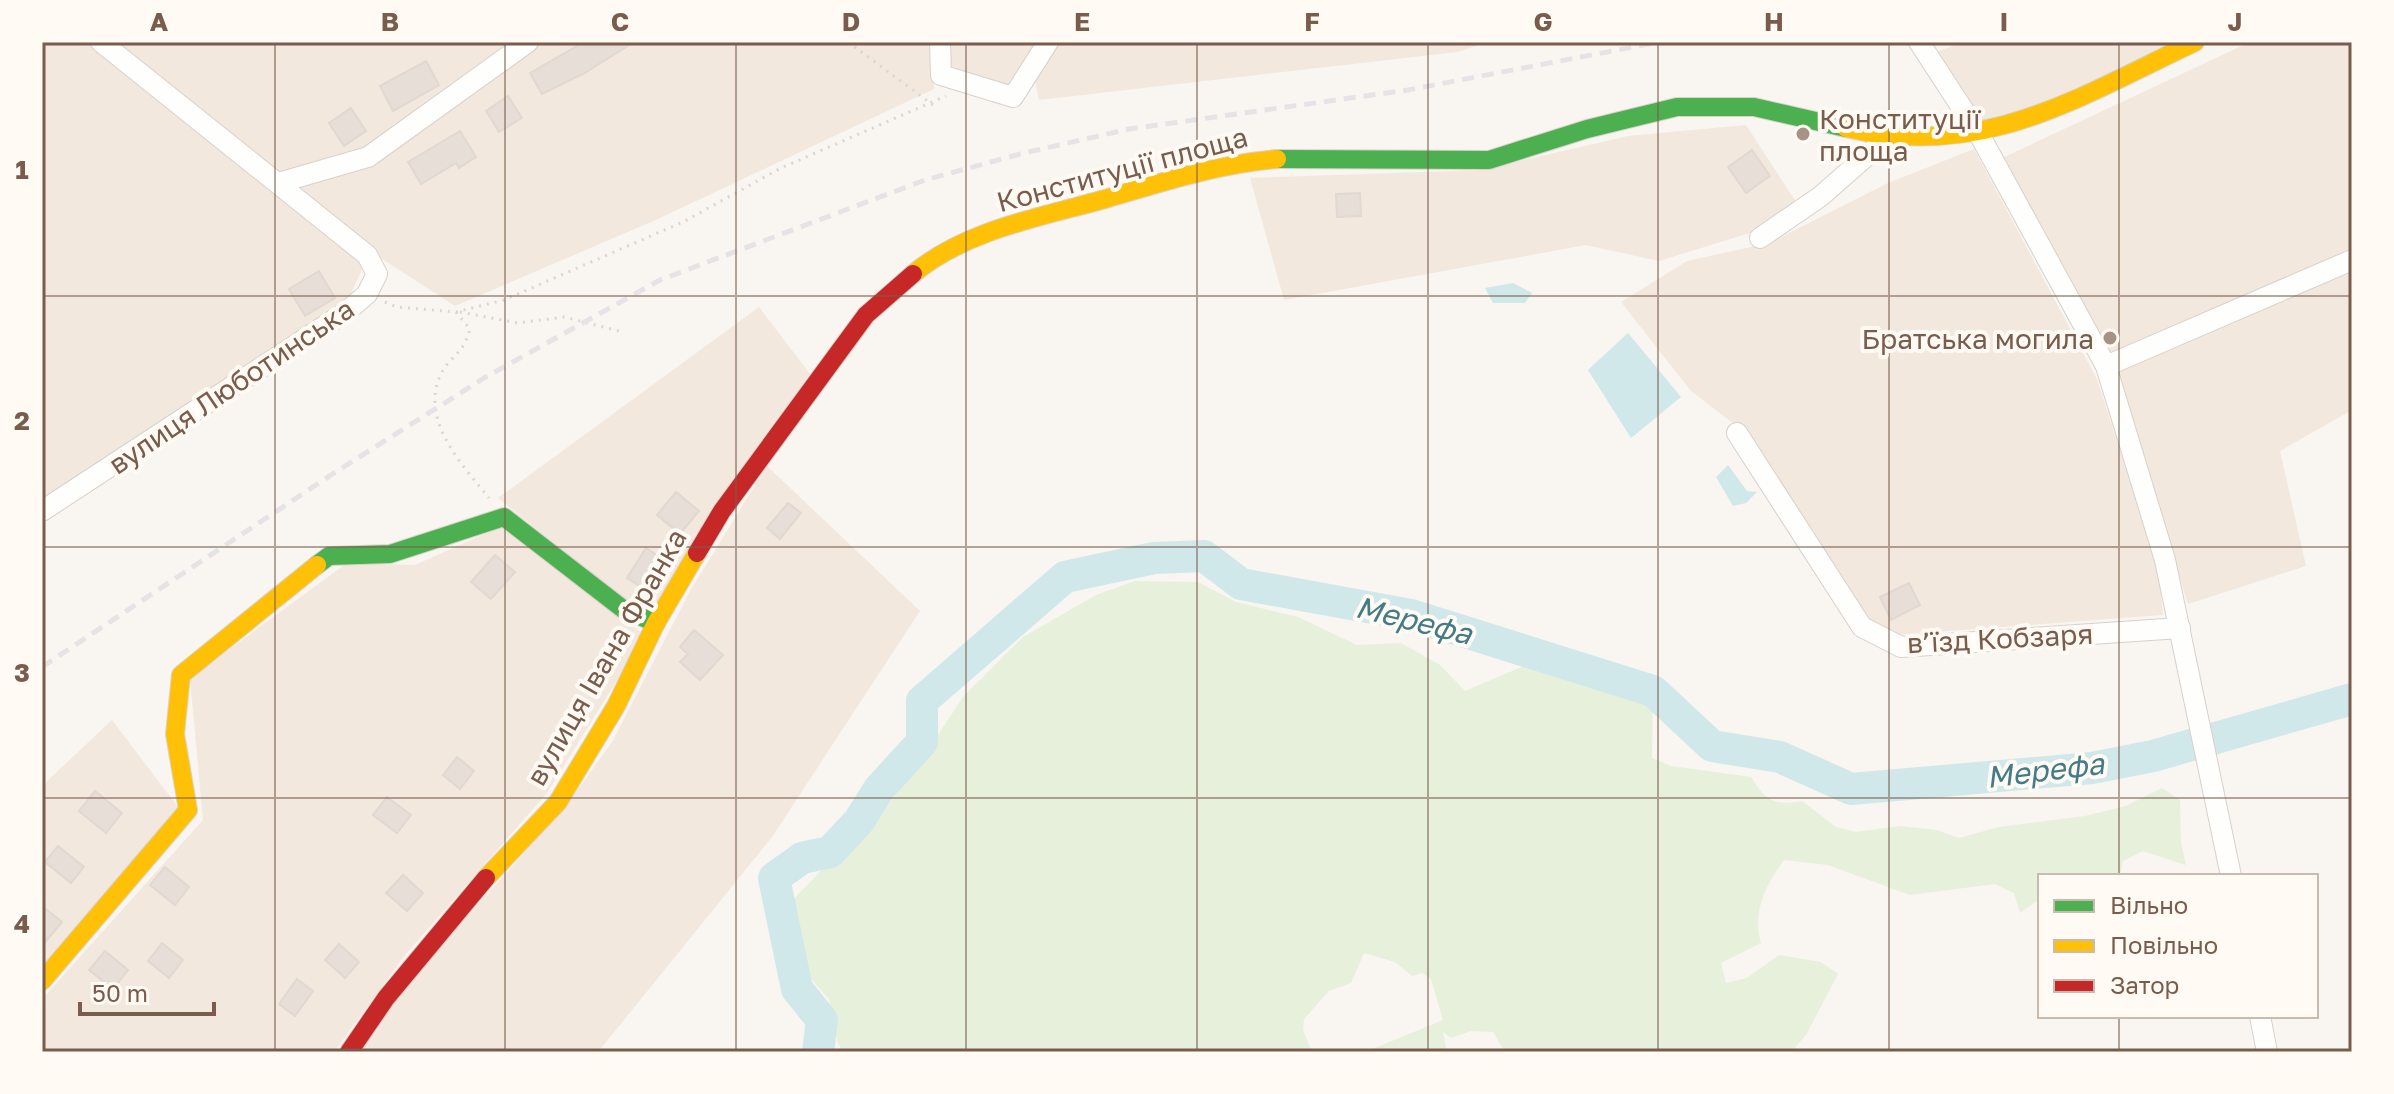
<svg xmlns="http://www.w3.org/2000/svg" width="2394" height="1094" font-family="'Golos Text',sans-serif">
<rect width="100%" height="100%" fill="#f9f5f0"/>
<!-- residential -->
<g fill="#f2e8de">
<polygon points="42,42 85,42 364,265 348,300 42,501"/>
<polygon points="114,42 933,42 934,89 658,219 455,306 376,255"/>
<polygon points="950,42 1039,42 1010,88 951,67"/>
<polygon points="1057,42 1488,42 1457,52 1039,100 1034,75"/>
<polygon points="1964,42 2189,42 1980,130 1936,52"/>
<polygon points="2250,42 2352,42 2352,255 2114,359 2103,354 1998,160"/>
<polygon points="1746,125 1798,205 1753,232 1659,261 1586,245 1284,300 1250,178 1481,170 1628,136"/>
<polygon points="1974,149 2097,379 2159,572 2163,615 1895,635 1866,619 1751,437 1691,391 1621,302 1687,261 1769,243 1888,183"/>
<polygon points="2352,267 2352,410 2280,451 2306,566 2188,604 2116,372"/>
<polygon points="759,307 810,374 664,600 634,607 498,498"/>
<polygon points="767,466 920,611 772,837 598,1052 357,1052 389,1004 566,806 612,742 690,591"/>
<polygon points="500,527 645,635 547,793 406,954 334,1052 42,1052 42,999 203,820 190,678 347,563 415,565"/>
<polygon points="112,720 181,811 42,965 42,786"/>
</g>
<!-- green -->
<path fill="#e7f0db" d="M1135,581l63,1 38,20 62,15 59,28 44,-2 39,22 25,26 59,-25 62,10 41,15h26l-1,67 19,8 80,11c15,24 22,29 51,24l34,26 20,5 44,-6 37,4 22,8 40,-11 86,-11 41,-10 36,-18 18,12 1,43 5,22 -43,-14 -20,10 -3,15h-80v23l-20,14 -6,-20 -19,-9 -85,11 -82,-30 -44,-5c-19,27 -32,51 -23,83l-40,20 5,20 21,-5 32,-23 42,7 17,12 -32,61 -15,17h-286l-12,-20 -22,-1 -20,7 -8,-6 4,20h-82l78,-32 -12,-41 -9,-6 -10,3 -17,-14 -31,-9 -13,30 -22,8 -25,28 -1,11 9,22c-33,0 -68,-7 -100,0h-369l-6,-11 -8,-42 -28,-31 -12,-62c11,-18 38,-34 41,-54l37,-20 50,-65 46,-70 60,-60 73,-42z"/>
<!-- water -->
<g fill="#d0e8ea">
<polygon points="1513,283 1532,293 1525,303 1493,303 1485,288"/>
<polygon points="1628,333 1681,397 1631,438 1588,370"/>
<polygon points="1728,465 1747,491 1757,492 1746,503 1733,506 1716,477"/>
</g>
<g fill="none" stroke-linecap="round" stroke-linejoin="round">
<!-- river -->
<polyline stroke="#d0e8ea" stroke-width="32" points="818,1052 822,1020 797,989 774,878 802,858 830,852 859,821 879,789 922,742 922,701 1065,577 1154,558 1204,556 1241,584 1411,615 1653,691 1712,746 1780,757 1851,789 2092,768 2153,756 2352,699"/>
</g>
<!-- building -->
<g fill="#e6ded7" stroke="#e2d8d2" stroke-width="2">
<polygon points="584,42 634,42 585,73 542,94 530,73"/>
<polygon points="426,61 439,85 393,111 380,86"/>
<polygon points="508,96 522,118 499,132 486,111"/>
<polygon points="351,108 366,131 344,146 329,123"/>
<polygon points="460,131 476,157 459,168 456,163 421,184 408,162"/>
<polygon points="1752,150 1770,176 1746,193 1728,167"/>
<polygon points="1360,193 1361,216 1337,217 1336,194"/>
<polygon points="319,271 335,298 305,316 289,289"/>
<polygon points="676,492 699,511 680,534 657,515"/>
<polygon points="788,503 801,513 780,539 767,528"/>
<polygon points="646,548 663,559 644,589 627,578"/>
<polygon points="495,555 515,572 491,599 471,582"/>
<polygon points="1909,583 1920,605 1891,620 1880,597"/>
<polygon points="694,630 723,655 700,680 680,662 688,654 680,647"/>
<polygon points="457,757 474,771 460,789 443,775"/>
<polygon points="95,791 122,813 106,833 79,811"/>
<polygon points="387,797 411,815 397,833 373,815"/>
<polygon points="58,846 84,867 71,883 45,862"/>
<polygon points="165,867 189,887 175,905 150,885"/>
<polygon points="403,875 423,893 407,911 386,893"/>
<polygon points="42,906 62,922 42,946"/>
<polygon points="162,943 183,960 169,978 148,961"/>
<polygon points="339,944 359,962 345,978 325,960"/>
<polygon points="105,951 128,970 113,989 89,970"/>
<polygon points="297,979 313,991 295,1016 279,1004"/>
</g>
<g fill="none" stroke-linecap="round" stroke-linejoin="round">
<!-- street casing -->
<g stroke="#d7d1cb" stroke-width="22">
<g id="street">
<polyline points="940,42 941,75 1013,97 1048,42"/>
<polyline points="1919,42 1979,134 2106,366 2165,560 2231,876"/>
<polyline points="278,183 368,157 528,42"/>
<polyline points="1760,238 1821,196 1887,138"/>
<polyline points="2106,366 2352,260"/>
<polyline points="1737,433 1862,627 1901,647 2180,628"/>
<polyline points="42,511 346,312 367,294 377,274 367,255 101,42"/>
<polyline points="2260,1016 2267,1052"/>
</g>
</g>
<!-- fast casing -->
<g stroke="#d9d2cb" stroke-width="20">
<g id="fast">
<polyline points="1277,159 1489,160 1587,129 1677,107 1754,107 1846,128"/>
<polyline points="317,565 329,556 390,554 504,517 623,609 656,623"/>
</g>
</g>
<!-- slow casing -->
<g stroke="#d9d2cb" stroke-width="20">
<g id="slow">
<path d="M1846,128c136,32 231,-30 349,-86"/>
<path d="M913,274c52,-44 128,-57 192,-75 58,-17 113,-35 172,-40"/>
<polyline points="486,878 558,802 616,706 656,623 697,553"/>
<polyline points="42,981 188,810 175,734 181,675 317,565"/>
</g>
</g>
<!-- jam casing -->
<g stroke="#d9d2cb" stroke-width="20">
<g id="jam">
<polyline points="697,553 722,511 866,315 913,274"/>
<polyline points="349,1052 386,998 486,878"/>
</g>
</g>
<!-- path -->
<g stroke="#dcd5d0" stroke-width="3" stroke-dasharray="2 6" stroke-linecap="butt">
<polyline points="848,42 933,105"/>
<polyline points="385,302 397,307 456,312 504,300 685,221 781,168 946,96"/>
<path d="M456,312l14,17c-7,27 -21,27 -30,47 -20,45 23,90 49,122"/>
<polyline points="460,312 518,323 564,317 623,332"/>
</g>
<!-- street -->
<use href="#street" stroke="#fefefd" stroke-width="20"/>
<!-- fast -->
<use href="#fast" stroke="#4caf50" stroke-width="18"/>
<!-- slow -->
<use href="#slow" stroke="#ffc107" stroke-width="18"/>
<!-- jam -->
<use href="#jam" stroke="#c62828" stroke-width="18"/>
<!-- rail -->
<polyline stroke="#e6e3e7" stroke-width="5" stroke-dasharray="12 8" stroke-linecap="butt" points="42,667 331,475 484,378 660,280 925,180 1020,154 1129,129 1408,90 1659,42"/>
</g>
<!-- grid -->
<path fill="none" stroke="#7a5c4d" stroke-width="2" stroke-opacity="0.55" d="M275,42v1010M505,42v1010M736,42v1010M966,42v1010M1197,42v1010M1428,42v1010M1658,42v1010M1889,42v1010M2119,42v834M42,296h2310M42,547h2310M42,798h2310M2119,1016v36"/>
<!-- markers -->
<g fill="#a69286" stroke="#fffaf3" stroke-width="3">
<circle cx="1803" cy="134" r="8"/>
<circle cx="2110" cy="338" r="8"/>
</g>
<g text-anchor="middle" dominant-baseline="central" stroke-width="8" stroke-linejoin="round" paint-order="stroke">
<!-- poi labels -->
<g font-size="28" fill="#7a5c4d" stroke="#fffaf3" text-anchor="start">
<text x="1819" y="118">Конституції<tspan x="1819" dy="32">площа</tspan></text>
<text x="2094" y="338" text-anchor="end">Братська могила</text>
</g>
<!-- street labels -->
<g font-size="28" fill="#7a5c4d" stroke="#fffaf3">
<text transform="translate(1122 169) rotate(-15)">Конституції площа</text>
<text transform="translate(231 386) rotate(-34)">вулиця Люботинська</text>
<text transform="translate(2000 638) rotate(-3)">в’їзд Кобзаря</text>
<text transform="translate(606 657) rotate(-60)">вулиця Івана Франка</text>
</g>
<!-- water labels -->
<g font-size="30" font-style="italic" fill="#437c86" stroke="#fffaf3">
<text transform="translate(1414 620) rotate(14)">Мерефа</text>
<text transform="translate(2045 770) rotate(-7)">Мерефа</text>
</g>
</g>
<!-- border -->
<rect width="2394" height="1094" fill="none" stroke="#fffaf3" stroke-width="88"/>
<!-- legend -->
<rect x="2038" y="874" width="280" height="144" fill="#fffaf3" stroke="#cabbb1" stroke-width="2"/>
<rect x="2054" y="900" width="40" height="12" fill="#4caf50" stroke="#cabbb1" stroke-width="2"/>
<text x="2110" y="914" font-size="24" fill="#7a5c4d">Вільно</text>
<rect x="2054" y="940" width="40" height="12" fill="#ffc107" stroke="#cabbb1" stroke-width="2"/>
<text x="2110" y="954" font-size="24" fill="#7a5c4d">Повільно</text>
<rect x="2054" y="980" width="40" height="12" fill="#c62828" stroke="#cabbb1" stroke-width="2"/>
<text x="2110" y="994" font-size="24" fill="#7a5c4d">Затор</text>
<!-- scale -->
<path d="M80 1002v12h134v-12" fill="none" stroke="#7a5c4d" stroke-width="4"/>
<text x="92" y="1002" font-size="24" fill="#7a5c4d" stroke="#fffaf3" stroke-width="6" paint-order="stroke">50 m</text>
<rect x="44" y="44" width="2306" height="1006" fill="none" stroke="#7a5c4d" stroke-width="3"/>
<g font-size="26" text-anchor="middle" font-weight="bold" fill="#7a5c4d">
<text x="159" y="31">A</text>
<text x="390" y="31">B</text>
<text x="620" y="31">C</text>
<text x="851" y="31">D</text>
<text x="1082" y="31">E</text>
<text x="1312" y="31">F</text>
<text x="1543" y="31">G</text>
<text x="1774" y="31">H</text>
<text x="2004" y="31">I</text>
<text x="2235" y="31">J</text>
<text x="22" y="179">1</text>
<text x="22" y="430">2</text>
<text x="22" y="682">3</text>
<text x="22" y="933">4</text>
</g>
</svg>
